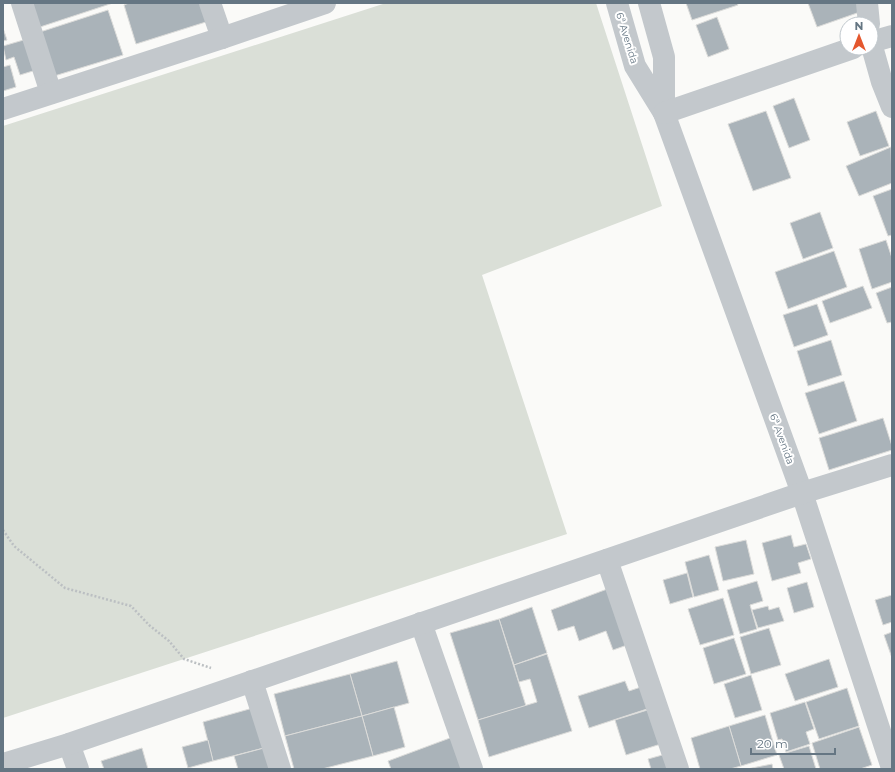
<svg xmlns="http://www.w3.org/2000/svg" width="895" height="772" font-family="Montserrat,sans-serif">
<rect width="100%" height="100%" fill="#fafaf8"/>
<!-- green -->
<polygon fill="#dadfd7" points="386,3 596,3 662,206 482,275 567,534 3,718 3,126"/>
<!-- building -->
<g fill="#aab3b9" stroke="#dcdcda">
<polygon points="26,3 113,3 34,29"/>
<polygon points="129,3 204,3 209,21 136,44 124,5"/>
<polygon points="686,3 737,3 738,5 692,20"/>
<polygon points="808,3 857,3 860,12 817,27"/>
<polygon points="108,10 123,55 51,77 37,33"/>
<polygon points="717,17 729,49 708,57 696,25"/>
<polygon points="3,28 7,40 3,41"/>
<polygon points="27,39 36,70 20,75 14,57 6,60 3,46"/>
<polygon points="10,65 16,87 3,91 3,67"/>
<polygon points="794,98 810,140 789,148 773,106"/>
<polygon points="766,111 791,178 753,191 728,124"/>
<polygon points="876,111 889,146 860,156 847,122"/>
<polygon points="891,147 892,183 859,196 846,166"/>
<polygon points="892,189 892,235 888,236 873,196"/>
<polygon points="820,212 833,248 803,259 790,223"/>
<polygon points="886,240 892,258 892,282 872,289 859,249"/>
<polygon points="834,251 847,287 788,309 775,272"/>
<polygon points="863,286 872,308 830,323 822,301"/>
<polygon points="892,287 892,322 887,323 876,293"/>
<polygon points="817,304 828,335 794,347 783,315"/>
<polygon points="831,340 842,375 808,386 797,351"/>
<polygon points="844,381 857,421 819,434 805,393"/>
<polygon points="883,418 892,446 892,450 829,470 819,438"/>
<polygon points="791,535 794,547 806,544 811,559 798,563 801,573 772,581 762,543"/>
<polygon points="746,540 754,574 723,581 715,547"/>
<polygon points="709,555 719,590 694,597 685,562"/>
<polygon points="687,573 693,597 670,604 663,580"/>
<polygon points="757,581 763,601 750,605 757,629 740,634 727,590"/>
<polygon points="807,582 814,607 794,613 787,588"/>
<polygon points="610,588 630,644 613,650 606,631 579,641 574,626 558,631 551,610"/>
<polygon points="892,595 892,622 883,625 875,600"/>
<polygon points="723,598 734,635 700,645 688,609"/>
<polygon points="768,606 769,610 779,607 784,621 758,628 752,610"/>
<polygon points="532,607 547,653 514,665 499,619"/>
<polygon points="499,619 526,706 478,720 450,633"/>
<polygon points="769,628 781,665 751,674 740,637"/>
<polygon points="892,632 892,658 884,635"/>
<polygon points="734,638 746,674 714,684 703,648"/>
<polygon points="547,654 572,731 489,757 478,720 537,702 530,679 519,682 514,665"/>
<polygon points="829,659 838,687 795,701 785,674"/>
<polygon points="397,661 409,703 362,716 350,674"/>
<polygon points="350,674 362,716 285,736 274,694"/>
<polygon points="751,675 762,710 735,718 724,684"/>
<polygon points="625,681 629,691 644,686 650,708 589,728 578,696"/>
<polygon points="847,688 859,726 819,739 806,702"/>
<polygon points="805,702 814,729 806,732 810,744 786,752 782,739 778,740 770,713"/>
<polygon points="394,707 405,747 373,756 362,716"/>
<polygon points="253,708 264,748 213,761 203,722"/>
<polygon points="654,708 664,743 626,755 615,720"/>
<polygon points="765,715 777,755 741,766 729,726"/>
<polygon points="362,716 373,756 322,769 294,769 285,736"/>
<polygon points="729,726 741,766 730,769 700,769 691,738"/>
<polygon points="859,727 872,765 860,769 820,769 812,743"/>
<polygon points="458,735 469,765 459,769 391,769 388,761"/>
<polygon points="208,740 213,761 188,768 182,747"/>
<polygon points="809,746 816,769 784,769 779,755"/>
<polygon points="142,748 148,769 104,769 101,761"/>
<polygon points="264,748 270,769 238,769 234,756"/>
<polygon points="666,754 670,769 651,769 648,759"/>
<polygon points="772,764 773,769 747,769"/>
</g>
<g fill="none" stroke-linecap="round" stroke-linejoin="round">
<!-- path -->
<polyline stroke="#bbbfc2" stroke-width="2.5" stroke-dasharray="2 2" stroke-linecap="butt" points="3,530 14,546 65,588 131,606 149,625 169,641 184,659 211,668"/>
<!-- minor -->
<g stroke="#c3c8cc" stroke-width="22">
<polyline points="22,3 51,93"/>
<polyline points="210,3 222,38"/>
<polyline points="617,3 635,66 664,113 802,493 892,768"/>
<polyline points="649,3 664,57 664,113"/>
<polyline points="867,3 869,24"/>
<polyline points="871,42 892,36"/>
<polyline points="871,43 882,82 892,107"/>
<polyline points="3,109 222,38 325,3"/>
<polyline points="664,113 853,48"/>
<polyline points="607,560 678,769"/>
<polyline points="421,623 472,769"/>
<polyline points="252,681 280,769"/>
<polyline points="69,744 78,769"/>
<polyline points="3,764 69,744 802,493 892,465"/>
</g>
</g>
<g text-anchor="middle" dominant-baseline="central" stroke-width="4" stroke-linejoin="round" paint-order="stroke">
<!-- street labels -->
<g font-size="10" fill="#657683" stroke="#fff">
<text transform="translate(627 38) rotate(73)">6ª Avenida</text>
<text transform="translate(782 439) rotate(70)">6ª Avenida</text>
</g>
</g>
<!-- border -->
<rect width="895" height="772" fill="none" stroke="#657683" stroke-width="8"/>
<!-- north arrow -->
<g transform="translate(859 36)"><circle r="19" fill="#ffffff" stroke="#c1c8cd"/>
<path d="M0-3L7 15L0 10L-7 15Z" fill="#e4572e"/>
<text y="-6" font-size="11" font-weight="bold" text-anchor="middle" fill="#657683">N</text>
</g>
<!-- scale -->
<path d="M751 748v6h84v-6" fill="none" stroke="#657683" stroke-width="2"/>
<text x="757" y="748" font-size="12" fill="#657683" stroke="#ffffff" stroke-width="3" paint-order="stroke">20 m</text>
</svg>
